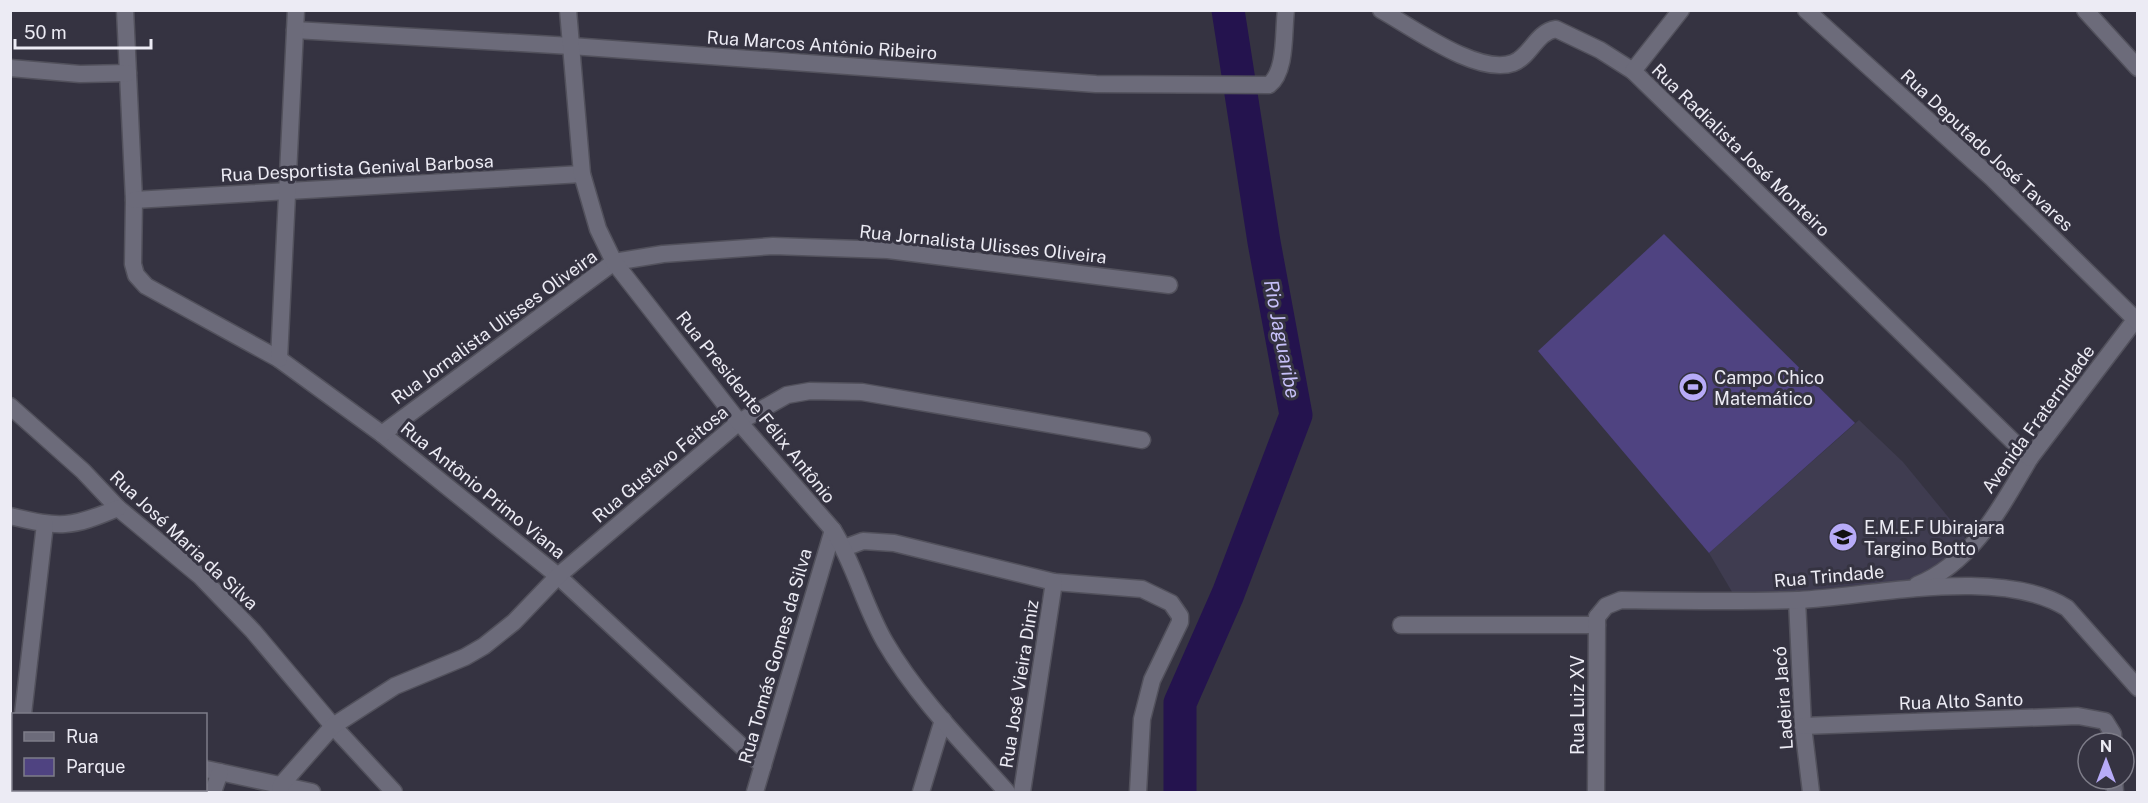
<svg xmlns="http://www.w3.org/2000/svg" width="2148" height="803" font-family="'Public Sans',sans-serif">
<rect width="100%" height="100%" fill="#353341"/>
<!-- built -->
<polygon fill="#3f3c50" points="1859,420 1903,462 1972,546 1935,580 1738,602 1709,553"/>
<!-- green -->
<polygon fill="#4f4381" points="1664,234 1855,423 1709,553 1538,351"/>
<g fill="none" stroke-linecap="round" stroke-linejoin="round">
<!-- river -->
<polyline stroke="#24134e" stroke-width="33" points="1180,792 1180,703 1228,594 1296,415 1264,242 1228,10"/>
<!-- minor casing -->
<g stroke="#52515c" stroke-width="19">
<g id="minor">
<polyline points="125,10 134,200 133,264 136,275 146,286 279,359 382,434 558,576 763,766"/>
<path d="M1381,10c31,17 97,66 132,53 18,-7 23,-31 43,-34l44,21 33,21"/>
<polyline points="2085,10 2138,68"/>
<path d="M295,30l276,16 525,38 173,1c18,-14 14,-54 17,-75"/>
<polyline points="10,68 80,74 128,73"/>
<polyline points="134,200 582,174"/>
<polyline points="279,359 296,10"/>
<polyline points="10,406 83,471 118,508 200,576 253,631 333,726 394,792"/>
<polyline points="382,434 614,262 663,254 773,246 888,250 1169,285"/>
<path d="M10,516c50,12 61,12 108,-8"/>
<polyline points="844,548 863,541 894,543 1054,582 1142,589 1171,603 1180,616 1180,622 1152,680 1142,719 1138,792"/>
<path d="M1917,585c56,-23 84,-78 113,-127"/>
<polyline points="1797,600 1803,726 1811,792"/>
<path d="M1597,617l9,-11 15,-6c59,1 118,2 178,0 76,-4 201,-34 268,8l71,80"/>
<polyline points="1401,625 1597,625"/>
<polyline points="23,714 45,524"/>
<polyline points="10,726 14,726"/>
<polyline points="1803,726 2078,716 2105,721 2113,734 2113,743"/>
<polyline points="206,769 312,792"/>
<polyline points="2114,779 2115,792"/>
<polyline points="17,792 17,790"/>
<polyline points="213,792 220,772"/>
<polyline points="280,792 281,785 333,726 395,686 465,657 484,646 514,622 558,576 739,422 787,395 810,391 862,392 1142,440"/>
<polyline points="755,792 833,530"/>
<polyline points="921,792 943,720"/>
<polyline points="1022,792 1054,582"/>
</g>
</g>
<!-- tertiary casing -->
<g stroke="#52515c" stroke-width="19">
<g id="tertiary">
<path d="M568,10l14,164 16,55 16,33 125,160 94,108c22,35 31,76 52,112 32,55 80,103 122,150"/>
<polyline points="1681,10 1633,71 2030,458 2138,316"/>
<polyline points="1806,10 1992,178 2138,322"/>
<polyline points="1596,792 1597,617"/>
</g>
</g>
<!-- minor -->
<use href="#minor" stroke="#6c6b7a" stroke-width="16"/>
<!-- tertiary -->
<use href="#tertiary" stroke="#6c6b7a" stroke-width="16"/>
</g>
<!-- icons -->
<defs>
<g id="stadium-disc" transform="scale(1.5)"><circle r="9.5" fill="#b7abf8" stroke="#353341"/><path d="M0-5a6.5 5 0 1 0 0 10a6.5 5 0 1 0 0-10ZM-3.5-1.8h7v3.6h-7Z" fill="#111"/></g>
<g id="school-disc" transform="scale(1.5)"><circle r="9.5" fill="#b7abf8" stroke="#353341"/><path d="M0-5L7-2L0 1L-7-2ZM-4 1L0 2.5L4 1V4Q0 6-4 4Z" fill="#111"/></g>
</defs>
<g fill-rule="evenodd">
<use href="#stadium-disc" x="1693" y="387"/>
<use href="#school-disc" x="1843" y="537"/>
</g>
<g text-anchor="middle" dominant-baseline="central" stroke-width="6" stroke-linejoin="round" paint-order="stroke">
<!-- street labels -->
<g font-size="18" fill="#ecebf4" stroke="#353341">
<text transform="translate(822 45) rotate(4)">Rua Marcos Antônio Ribeiro</text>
<text transform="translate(1741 150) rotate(44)">Rua Radialista José Monteiro</text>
<text transform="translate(1987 150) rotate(43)">Rua Deputado José Tavares</text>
<text transform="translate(357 168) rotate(-3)">Rua Desportista Genival Barbosa</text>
<text transform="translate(983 244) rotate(6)">Rua Jornalista Ulisses Oliveira</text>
<text transform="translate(494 327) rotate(-36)">Rua Jornalista Ulisses Oliveira</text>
<text transform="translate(756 407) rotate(51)">Rua Presidente Félix Antônio</text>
<text transform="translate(2038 419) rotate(-54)">Avenida Fraternidade</text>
<text transform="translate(660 464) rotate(-40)">Rua Gustavo Feitosa</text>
<text transform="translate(483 490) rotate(39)">Rua Antônio Primo Viana</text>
<text transform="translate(184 540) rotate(43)">Rua José Maria da Silva</text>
<text transform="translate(1829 576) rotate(-5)">Rua Trindade</text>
<text transform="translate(775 656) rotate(-74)">Rua Tomás Gomes da Silva</text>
<text transform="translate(1019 684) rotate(-81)">Rua José Vieira Diniz</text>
<text transform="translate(1783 698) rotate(-94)">Ladeira Jacó</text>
<text transform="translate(1961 701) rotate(-2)">Rua Alto Santo</text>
<text transform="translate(1577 705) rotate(-90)">Rua Luiz XV</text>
</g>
<!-- poi labels -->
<g font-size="18" fill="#ecebf4" stroke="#353341" text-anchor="start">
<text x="1714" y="377">Campo Chico<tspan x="1714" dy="21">Matemático</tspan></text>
<text x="1864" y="527">E.M.E.F Ubirajara<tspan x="1864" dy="21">Targino Botto</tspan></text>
</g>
<!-- water labels -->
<g font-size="20" font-style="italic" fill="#c7c0f9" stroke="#353341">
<text transform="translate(1282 339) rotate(79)">Rio Jaguaribe</text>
</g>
</g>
<!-- border -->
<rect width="2148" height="803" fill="none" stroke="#ecebf4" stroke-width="24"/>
<!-- legend -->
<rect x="12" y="713" width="195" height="78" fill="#353341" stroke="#7e7d89" stroke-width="1.5"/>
<rect x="24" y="732" width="30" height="9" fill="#6c6b7a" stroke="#7e7d89" stroke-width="1.5"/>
<text x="66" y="743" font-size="18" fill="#ecebf4">Rua</text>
<rect x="24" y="758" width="30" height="18" fill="#4f4381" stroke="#7e7d89" stroke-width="1.5"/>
<text x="66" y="773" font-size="18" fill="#ecebf4">Parque</text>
<!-- north arrow -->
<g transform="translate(2106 761)"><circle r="28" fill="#353341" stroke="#7e7d89" stroke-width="1.5"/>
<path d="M0-4.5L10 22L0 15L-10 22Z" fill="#b7abf8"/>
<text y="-9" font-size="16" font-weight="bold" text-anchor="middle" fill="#ecebf4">N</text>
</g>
<!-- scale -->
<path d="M15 39v9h136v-9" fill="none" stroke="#ecebf4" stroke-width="3"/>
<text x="24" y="39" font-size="18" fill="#ecebf4" stroke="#353341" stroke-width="4.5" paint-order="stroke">50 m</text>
</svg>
